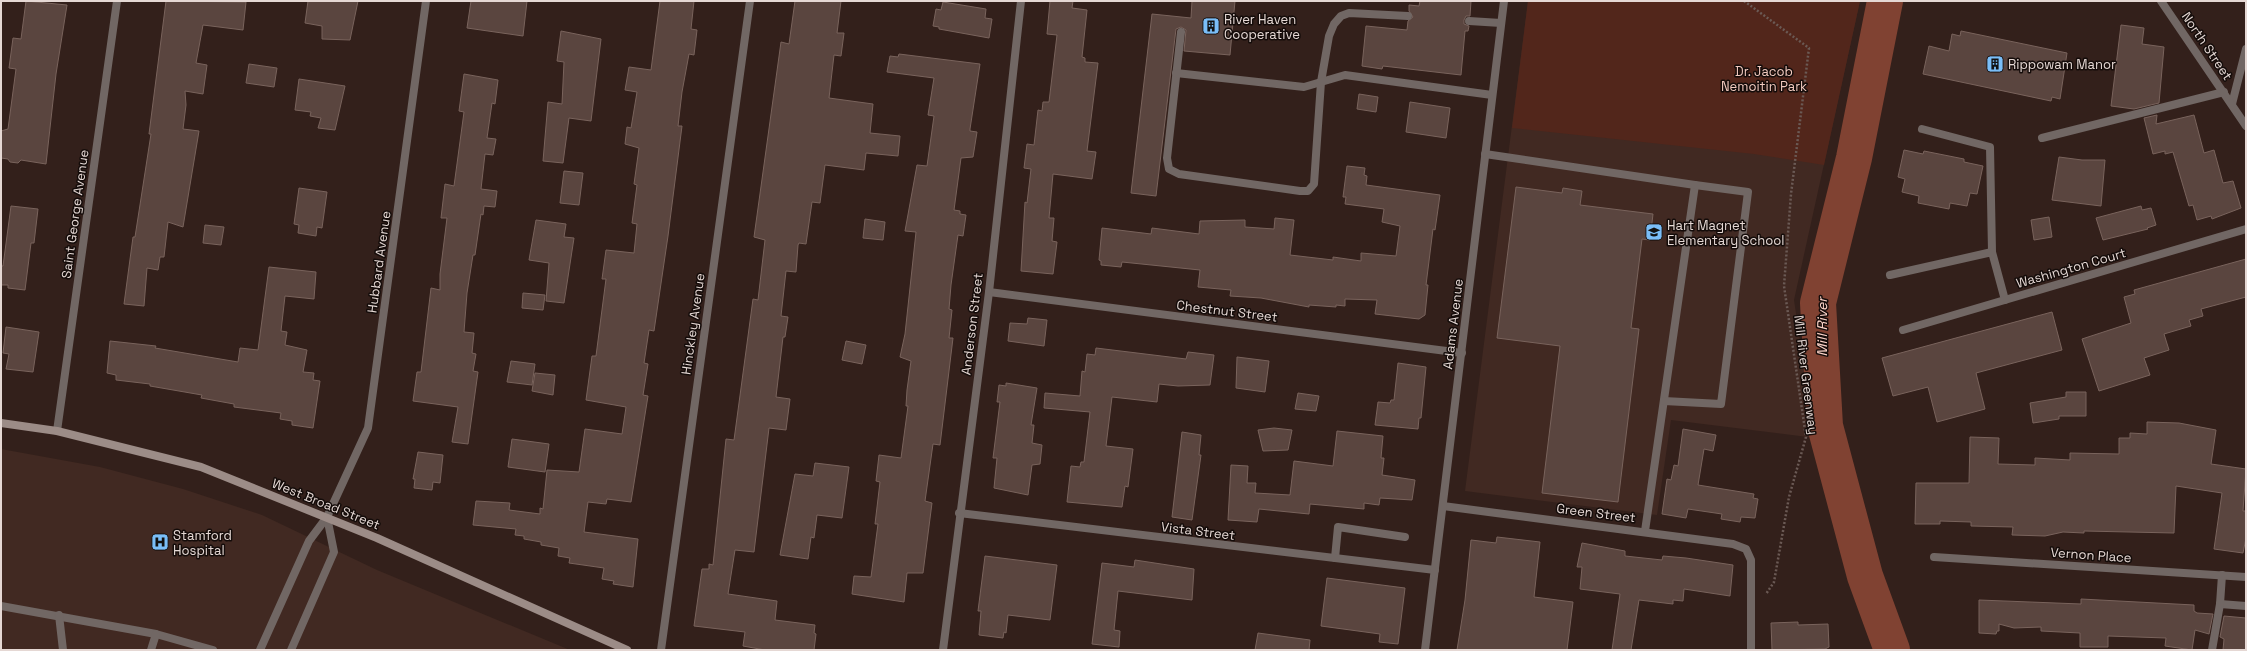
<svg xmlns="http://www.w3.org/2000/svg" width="2247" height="651" font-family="'Space Grotesk',sans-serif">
<rect width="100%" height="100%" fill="#33201b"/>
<!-- built -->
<g fill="#412922">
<polygon points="1528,1 1860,1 1794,300 1811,415 1816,438 1671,420 1657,515 1465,491"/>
<polygon points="1,449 100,467 183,489 262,515 377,570 570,650 1,650"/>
</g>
<!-- green -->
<polygon fill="#52261b" points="1528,1 1860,1 1824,165 1754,154 1512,128"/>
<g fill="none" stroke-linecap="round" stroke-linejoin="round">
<!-- river -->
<polyline stroke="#804232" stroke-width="36" points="1885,1 1854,158 1818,303 1825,426 1865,576 1892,650"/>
</g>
<!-- building -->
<g fill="#5a453f" stroke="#79635c">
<polygon points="26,1 67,5 56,74 46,164 21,160 18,163 10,162 8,159 1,158 1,131 8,129 16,69 9,68 13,38 21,39"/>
<polygon points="166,1 246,2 243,30 203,25 196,63 207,65 203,94 185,91 186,105 183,129 199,131 183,227 168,222 164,257 160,257 158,270 147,268 144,306 124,304 133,237 135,237 151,134 149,134"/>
<polygon points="308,1 358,1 350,40 322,39 322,26 305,23"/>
<polygon points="471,1 527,1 523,36 467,28"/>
<polygon points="660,1 694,1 691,29 697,30 694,55 689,54 682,92 678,126 682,126 668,236 654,331 649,330 644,363 648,364 643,395 648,396 631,502 607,499 606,504 588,502 584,532 638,539 633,587 613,584 614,581 602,579 604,568 569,563 570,558 558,556 559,548 541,545 541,542 524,539 524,536 515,535 516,529 473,525 476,501 510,503 509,510 540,514 540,508 543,509 547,470 579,472 585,429 622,434 626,407 586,400 592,356 596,356 600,325 606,279 602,279 606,250 634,253 637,224 632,223 637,185 634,184 639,148 625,144 627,127 631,128 637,92 625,90 629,67 651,70"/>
<polygon points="795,1 841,1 837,33 844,33 841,56 834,55 829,98 873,104 870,133 900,136 898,156 866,153 864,170 825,165 820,203 812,202 806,244 799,243 798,245 796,272 786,271 781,316 788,317 785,337 783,337 776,397 790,399 786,430 769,428 754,552 735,550 728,594 777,601 775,620 815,625 814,633 816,634 814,650 765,650 743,646 745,632 694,626 702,569 709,569 709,564 713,565 726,439 734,440 753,299 758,300 765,240 754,237 781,42 789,44"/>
<polygon points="1050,1 1073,1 1072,8 1087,10 1082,57 1085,58 1085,62 1098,63 1087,151 1096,152 1092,179 1053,174 1049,218 1054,218 1052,241 1057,242 1053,274 1021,271 1025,202 1027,203 1031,169 1024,168 1027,144 1034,145 1038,110 1042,111 1043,102 1049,102 1057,35 1047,34"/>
<polygon points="1192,1 1235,1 1230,55 1184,51 1186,30 1181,27 1176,29 1156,196 1131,193 1152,14 1191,18"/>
<polygon points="1420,1 1471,1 1470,16 1466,16 1464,20 1464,24 1469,26 1468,31 1465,31 1461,75 1383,66 1382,69 1362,66 1366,26 1407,30 1408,21 1413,17 1409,11 1409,5 1419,6"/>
<polygon points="943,2 986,9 985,18 992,19 989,38 939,29 939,27 933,26 936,9 941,10"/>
<polygon points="2121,25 2144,28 2142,44 2164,47 2159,103 2134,109 2111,106"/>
<polygon points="561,31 601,39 591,121 569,118 563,163 543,161 548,102 562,104 564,62 557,61"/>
<polygon points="1961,31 2067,53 2060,99 2052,97 2051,101 1923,74 1929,46 1949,51 1952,34 1960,36"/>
<polygon points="899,54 980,64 970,129 970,131 977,132 973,157 961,158 954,210 960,211 960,214 966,215 963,236 958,235 951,285 949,309 952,310 949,338 953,338 940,445 933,444 925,501 932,503 923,573 907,573 904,602 852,594 854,576 871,577 878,524 875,524 880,482 876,481 879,455 901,458 908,406 906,406 907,390 911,361 900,357 905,334 916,232 905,231 917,165 927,166 934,116 928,115 934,78 887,72 890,56 898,57"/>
<polygon points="249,64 277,68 274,87 246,83"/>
<polygon points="464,74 498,80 495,104 492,103 487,138 496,139 493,155 485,154 481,189 497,191 495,207 484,206 483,215 481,214 475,255 473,255 467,293 464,332 474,333 472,353 476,354 473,371 478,372 468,444 452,442 458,407 413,401 417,372 421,372 431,288 440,290 440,274 447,218 441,218 445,184 454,186 464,112 459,111"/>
<polygon points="299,79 345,86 335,130 318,128 321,118 310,116 311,112 295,110"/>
<polygon points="1359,94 1378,97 1376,112 1357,109"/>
<polygon points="1410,102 1450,108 1446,138 1406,132"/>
<polygon points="2157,115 2156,124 2194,115 2204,153 2214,150 2223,183 2233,181 2241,208 2212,219 2211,216 2197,220 2193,205 2189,206 2173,152 2165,154 2165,151 2153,154 2144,118"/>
<polygon points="1904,150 1923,154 1924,151 1964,159 1964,162 1983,166 1977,194 1970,193 1967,206 1950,203 1949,209 1918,203 1919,196 1902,192 1905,179 1898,177"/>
<polygon points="2059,157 2082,160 2105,160 2101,206 2052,200"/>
<polygon points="1347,166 1365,168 1364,175 1367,176 1366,185 1440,195 1435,230 1433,229 1426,285 1428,285 1425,315 1419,319 1375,314 1377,300 1345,299 1345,306 1336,305 1336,307 1309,305 1309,307 1261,298 1230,296 1231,290 1198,287 1200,270 1122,262 1121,267 1101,265 1101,261 1099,260 1102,228 1151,234 1152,228 1199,234 1200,221 1245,220 1245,227 1274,229 1275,218 1294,220 1290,255 1333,260 1333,257 1361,261 1361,253 1396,256 1400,226 1382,222 1384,209 1345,204 1346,197 1343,197"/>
<polygon points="564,171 583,173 579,205 560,203"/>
<polygon points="1516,187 1562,193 1563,188 1582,191 1580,205 1653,214 1650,240 1642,239 1631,328 1639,329 1618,502 1542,493 1560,346 1497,338"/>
<polygon points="299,188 327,192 322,228 317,227 316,236 298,233 299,225 294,224"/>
<polygon points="11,206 38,209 34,243 31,243 25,290 8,288 8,285 1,285 1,266 3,266"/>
<polygon points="2141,206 2142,210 2151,208 2156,225 2147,228 2148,229 2103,240 2096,218"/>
<polygon points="2049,217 2052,237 2034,240 2031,220"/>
<polygon points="865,219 885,222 883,240 863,238"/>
<polygon points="536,220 566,224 564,237 574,238 564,303 546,301 549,263 529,260"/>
<polygon points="205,225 224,227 221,245 203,243"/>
<polygon points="2246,259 2246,297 2201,309 2203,316 2189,320 2191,326 2164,334 2169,350 2144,358 2150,375 2099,391 2082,339 2131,323 2124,297 2135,294 2134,290"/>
<polygon points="269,267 316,272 314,299 285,296 281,331 287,332 285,345 307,350 303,372 314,373 313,380 320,381 313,428 292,425 292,421 280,419 281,413 234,407 234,404 201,398 202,395 150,386 150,384 116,380 116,375 107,373 110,341 156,346 155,348 238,362 240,348 258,350"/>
<polygon points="523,293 545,295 543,310 522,308"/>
<polygon points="2052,312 2062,350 1976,373 1985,409 1937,422 1928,387 1893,396 1882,358"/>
<polygon points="1028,318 1047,320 1044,346 1008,341 1010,323 1027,324"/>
<polygon points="6,327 39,332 33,372 6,369 9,354 3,353"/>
<polygon points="846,341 866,345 862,364 842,360"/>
<polygon points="1096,348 1186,359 1188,352 1214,355 1210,385 1178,386 1159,384 1157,402 1112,397 1106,446 1133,449 1128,487 1125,486 1122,507 1067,502 1071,466 1080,467 1081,462 1084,462 1090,412 1044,408 1045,393 1080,396 1082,371 1085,372 1087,354 1095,355"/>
<polygon points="1237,357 1269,361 1265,392 1236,388"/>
<polygon points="511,361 535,364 532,385 507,382"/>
<polygon points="1398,363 1426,367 1421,418 1419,418 1418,429 1375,425 1378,402 1390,403 1391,400 1394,400"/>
<polygon points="535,373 555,375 553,395 532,391"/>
<polygon points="1006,383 1037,388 1031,425 1034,425 1032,443 1042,445 1040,464 1032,465 1028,495 994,488 997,458 993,458 1000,402 997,402 999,385 1006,386"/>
<polygon points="2066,392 2086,392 2086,416 2059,416 2059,419 2033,423 2030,403 2066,397"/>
<polygon points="1298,393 1319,396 1316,411 1295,409"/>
<polygon points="2147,422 2179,423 2216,430 2211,464 2246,469 2243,511 2246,511 2246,538 2243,553 2214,549 2222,493 2176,486 2174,533 2084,531 2084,533 2063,532 2045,536 2012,535 2013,527 1971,526 1971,522 1940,521 1940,524 1915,524 1916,483 1969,483 1970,437 1999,438 1998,464 2035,465 2035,458 2070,460 2070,453 2119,454 2119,438 2130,438 2130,433 2147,434"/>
<polygon points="1274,428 1292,430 1288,450 1263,451 1258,430"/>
<polygon points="1683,429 1716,435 1713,451 1704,449 1698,485 1754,494 1753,498 1758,499 1755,518 1741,517 1740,522 1721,519 1722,514 1688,509 1686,518 1662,514 1667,479 1671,480 1674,465 1678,466"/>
<polygon points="1337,431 1383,436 1381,458 1384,458 1382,475 1415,480 1412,500 1380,498 1379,505 1364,503 1364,509 1310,504 1309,514 1259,509 1257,522 1228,520 1231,465 1248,466 1247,483 1256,483 1255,493 1290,495 1294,461 1333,466"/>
<polygon points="1182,432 1201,435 1199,455 1201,455 1192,520 1172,517"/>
<polygon points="512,439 549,444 545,472 508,467"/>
<polygon points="418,452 443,455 440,483 433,482 432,490 414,488 415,479 413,479"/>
<polygon points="815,463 849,467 842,518 817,515 814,538 811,537 808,559 780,555 795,474 813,476"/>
<polygon points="1497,537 1540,542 1534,597 1573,602 1567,650 1457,650 1465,600 1471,540 1496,543"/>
<polygon points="1582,543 1625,551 1625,556 1662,560 1663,556 1686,558 1733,565 1730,596 1684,589 1683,601 1673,600 1673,604 1639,600 1631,650 1612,650 1620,594 1580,589 1582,567 1577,567"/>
<polygon points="985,556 1057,565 1050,620 1008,615 1006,633 1004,632 1003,638 979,635 981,611 978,611"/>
<polygon points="1135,560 1194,569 1192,600 1118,591 1114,630 1120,631 1119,647 1092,644 1102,563 1134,567"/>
<polygon points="1327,578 1405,588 1398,644 1379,642 1380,634 1321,626"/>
<polygon points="2081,599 2194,605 2194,611 2197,613 2213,614 2209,634 2195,630 2192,650 2165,646 2166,638 2108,636 2108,647 2080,647 2080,633 2041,631 2041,627 2014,628 1999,624 1999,631 1997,631 1996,634 1979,633 1979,600 2081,604"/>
<polygon points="2224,616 2246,618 2246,650 2223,650 2224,639 2220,637"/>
<polygon points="1798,622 1798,625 1828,624 1829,647 1825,649 1772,650 1771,623"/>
<polygon points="1258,633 1310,640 1309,650 1255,650"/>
</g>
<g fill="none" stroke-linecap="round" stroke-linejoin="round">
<!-- path -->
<polyline stroke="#6b5a55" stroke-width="2.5" stroke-dasharray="2 2" stroke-linecap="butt" points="1744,1 1809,48 1791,194 1784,286 1806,437 1789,497 1774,582 1766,594"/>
<!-- service -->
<g stroke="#716764" stroke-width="8">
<polyline points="1469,21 1501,23"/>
<polyline points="1181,32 1167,158 1169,169 1179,174 1300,191 1308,191 1314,184 1321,82 1329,36 1334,24 1341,16 1349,13 1408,16"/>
<polyline points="1176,73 1304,87 1345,75 1492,95"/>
<polyline points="1922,129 1990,147 1992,252"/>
<polyline points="2042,138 2224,92"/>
<polyline points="1485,154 1695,185 1645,531"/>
<polyline points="1890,275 1992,252 2005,300"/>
<polyline points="1664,401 1721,404 1748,192 1695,185"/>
<polyline points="1335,558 1338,527 1405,537"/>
<polyline points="2220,604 2246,606"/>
<polyline points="1,606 156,634 213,650"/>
<polyline points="59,615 63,650"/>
<polyline points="151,650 156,634"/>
<polyline points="260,650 309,541 327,517"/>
<polyline points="291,650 334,552 327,517"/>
<polyline points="2212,650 2220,604 2222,575"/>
</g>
<!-- minor -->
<g stroke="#716764" stroke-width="8">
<polyline points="2232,104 2246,49"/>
<polyline points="989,292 1462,353"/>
<polyline points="1903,330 2246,229"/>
<polyline points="57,431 117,1"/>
<polyline points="1443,506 1733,544 1746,549 1751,560 1751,650"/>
<polyline points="959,513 1435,570"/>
<polyline points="1934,557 2246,577"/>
<polyline points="661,650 750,1"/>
<polyline points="943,650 989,292 1021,1"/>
<polyline points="1425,650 1504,1"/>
</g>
<!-- tertiary -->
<g stroke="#716764" stroke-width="8">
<polyline points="2161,1 2246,126"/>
<polyline points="327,517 368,428 426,1"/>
</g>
<!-- secondary -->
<polyline stroke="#9c8c87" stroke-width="8" points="1,423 57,431 201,467 377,538 627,650"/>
</g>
<!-- icons -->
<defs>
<g id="building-square" transform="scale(0.9)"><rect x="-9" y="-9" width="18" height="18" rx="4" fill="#7abef8" stroke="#140c0a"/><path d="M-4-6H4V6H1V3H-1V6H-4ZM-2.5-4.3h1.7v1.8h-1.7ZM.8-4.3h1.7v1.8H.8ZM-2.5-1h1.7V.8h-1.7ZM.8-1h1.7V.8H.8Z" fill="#111"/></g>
<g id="school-square" transform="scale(0.9)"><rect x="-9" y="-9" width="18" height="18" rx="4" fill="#7abef8" stroke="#140c0a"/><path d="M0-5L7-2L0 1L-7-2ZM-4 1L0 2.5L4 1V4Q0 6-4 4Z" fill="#111"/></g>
<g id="hospital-square" transform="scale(0.9)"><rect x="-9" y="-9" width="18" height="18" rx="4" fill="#7abef8" stroke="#140c0a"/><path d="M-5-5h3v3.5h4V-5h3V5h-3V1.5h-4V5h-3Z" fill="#111"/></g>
</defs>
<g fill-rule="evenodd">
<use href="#building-square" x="1211" y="26"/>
<use href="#building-square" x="1995" y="64"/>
<use href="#school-square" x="1654" y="232"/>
<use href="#hospital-square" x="160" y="542"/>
</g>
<g text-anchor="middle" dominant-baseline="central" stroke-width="3" stroke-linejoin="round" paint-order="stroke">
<!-- poi labels -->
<g font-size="13" fill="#e5d8d4" stroke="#140c0a" text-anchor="start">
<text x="1224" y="19">River Haven<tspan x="1224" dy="15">Cooperative</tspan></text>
<text x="2008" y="64">Rippowam Manor</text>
<text x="1667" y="225">Hart Magnet<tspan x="1667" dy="15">Elementary School</tspan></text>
<text x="173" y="535">Stamford<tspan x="173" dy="15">Hospital</tspan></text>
</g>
<!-- street labels -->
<g font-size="13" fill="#e5d8d4" stroke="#140c0a">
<text transform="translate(2207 46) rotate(56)">North Street</text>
<text transform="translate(75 214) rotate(-82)">Saint George Avenue</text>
<text transform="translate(379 262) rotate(-82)">Hubbard Avenue</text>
<text transform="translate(2071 268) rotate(-16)">Washington Court</text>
<text transform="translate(1227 311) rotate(7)">Chestnut Street</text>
<text transform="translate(693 324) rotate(-82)">Hinckley Avenue</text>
<text transform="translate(972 324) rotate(-83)">Anderson Street</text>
<text transform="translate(1453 324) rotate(-83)">Adams Avenue</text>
<text transform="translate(1806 375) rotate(83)">Mill River Greenway</text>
<text transform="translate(326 504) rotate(22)">West Broad Street</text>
<text transform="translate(1596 513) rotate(7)">Green Street</text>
<text transform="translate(1198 531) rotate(7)">Vista Street</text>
<text transform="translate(2091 555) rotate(4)">Vernon Place</text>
</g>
<!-- park labels -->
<g font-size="13" fill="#f2cabf" stroke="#140c0a">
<text x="1764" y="71">Dr. Jacob<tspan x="1764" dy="15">Nemoitin Park</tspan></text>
</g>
<!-- water labels -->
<g font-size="14" font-style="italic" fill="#ffd6cb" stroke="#140c0a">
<text transform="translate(1822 327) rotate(-90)">Mill River</text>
</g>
</g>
<!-- border -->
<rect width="2247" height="651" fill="none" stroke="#e5d8d4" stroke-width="4"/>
</svg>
